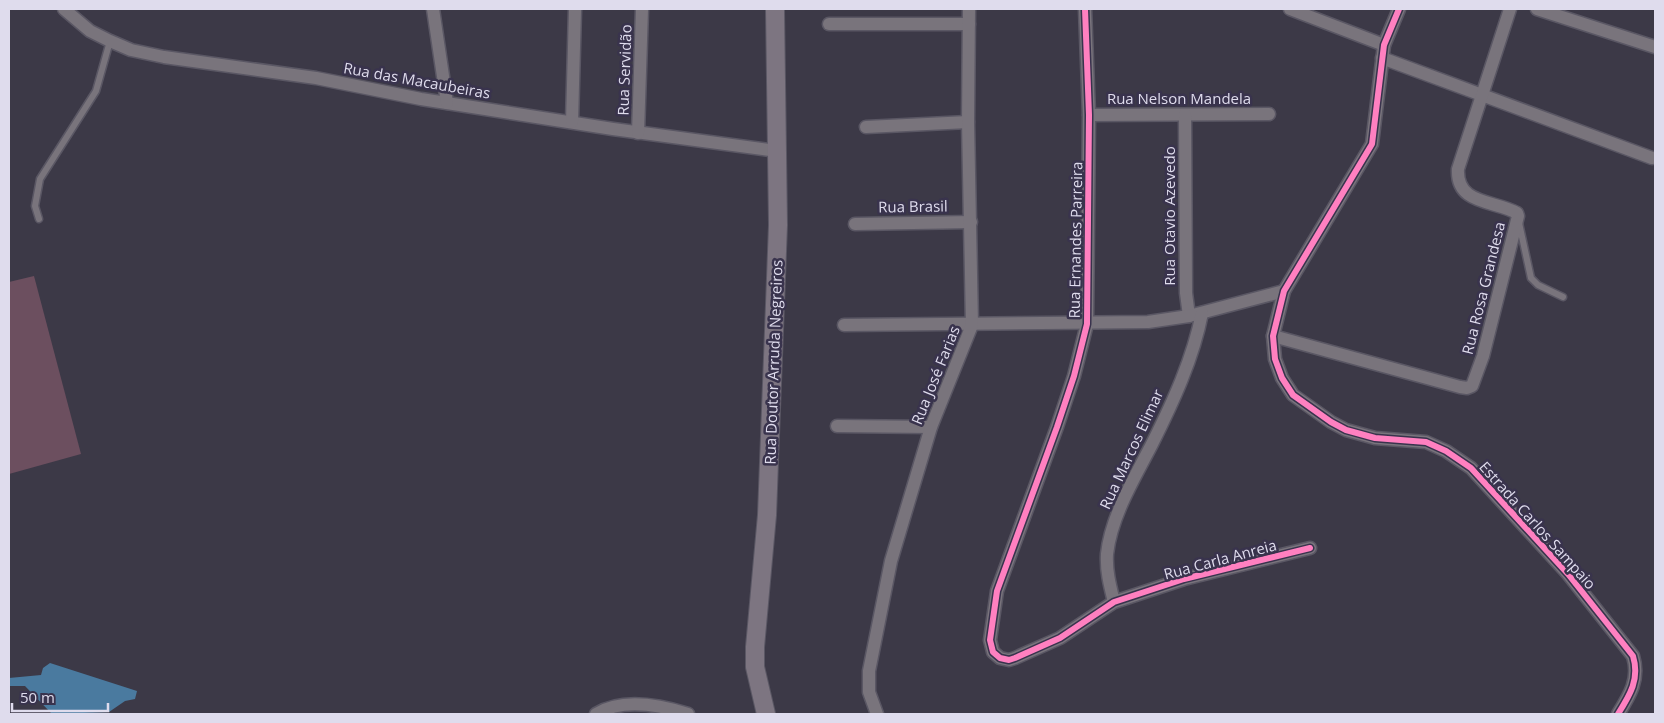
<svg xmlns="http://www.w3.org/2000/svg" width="1664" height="723" font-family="'Open Sans',sans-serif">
<rect width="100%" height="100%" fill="#3c3947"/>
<!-- green -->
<polygon fill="#6c4f5f" points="34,276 81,454 9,474 9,282"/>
<!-- water -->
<polygon fill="#4a7a9f" points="50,663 137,691 135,699 125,701 109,712 58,714 51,713 25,686 9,686 9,678 41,675 43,668"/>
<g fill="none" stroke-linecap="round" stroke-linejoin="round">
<!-- lane casing -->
<g stroke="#5a5764" stroke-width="9">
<g id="lane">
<polyline points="39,219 35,206 40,179 96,91 110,41"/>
<polyline points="1519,223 1531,278 1538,285 1563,297"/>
</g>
</g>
<!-- street casing -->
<g stroke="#5a5764" stroke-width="15">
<g id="street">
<polyline points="64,9 90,31 110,41 131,50 164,57 316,78 421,99 613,129 777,151"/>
<polyline points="433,9 447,103"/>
<polyline points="1085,9 1089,115 1087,324 1074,376 1057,427 997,591 990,640 993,652 1000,658 1009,660 1015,658 1060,638 1114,602 1184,579 1310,548"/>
<polyline points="1290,9 1384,45"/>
<path d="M1399,9l-15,36 -12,99 -88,147 -11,45 2,23 7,19 11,17 38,27 15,8 29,8 51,4 20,9 25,17 97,106 65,82c7,23 -3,39 -15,58"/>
<polyline points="1537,9 1655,47"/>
<polyline points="829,24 969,24"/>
<polyline points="1382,58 1652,158"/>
<polyline points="1089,115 1269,114"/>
<polyline points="1185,115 1186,293 1189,316"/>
<polyline points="572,122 575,9"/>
<polyline points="866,127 968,122"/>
<polyline points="638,133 642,9"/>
<polyline points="855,224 971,222"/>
<polyline points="844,325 1148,322 1189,316 1284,291"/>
<path d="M1273,336l187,51 7,1 5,-2 11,-30 35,-140 -1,-3c-23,-13 -61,-8 -59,-44l52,-160"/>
<polyline points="837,426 931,427"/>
<path d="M1114,602c-4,-16 -8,-31 -7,-48 4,-38 28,-77 45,-110 21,-42 41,-85 50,-131"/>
<path d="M596,714c26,-16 64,-9 92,0"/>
<polyline points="877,714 869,692 869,671 891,561 931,427 972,325 968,122 969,9"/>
</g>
</g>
<!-- secondary casing -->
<g stroke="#5a5764" stroke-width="20">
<polyline id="secondary" points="766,714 755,667 755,647 767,515 778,225 775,9"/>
</g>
<!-- lane -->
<use href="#lane" stroke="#79747c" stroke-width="6"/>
<!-- street -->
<use href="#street" stroke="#79747c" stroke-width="12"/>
<!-- secondary -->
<use href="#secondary" stroke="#7d7581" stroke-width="18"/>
<!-- cycleway casing -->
<g stroke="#39334d" stroke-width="9">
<g id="cycleway">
<polyline points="1085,9 1089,115 1087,324 1074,376 1057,427 997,591 990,640 993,652 1000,658 1009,660 1015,658 1060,638 1114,602 1184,579 1310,548"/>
<path d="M1399,9l-15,36 -12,99 -88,147 -11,45 2,23 7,19 11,17 38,27 15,8 29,8 51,4 20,9 25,17 97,106 65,82c7,23 -3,39 -15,58"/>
</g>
</g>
<!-- cycleway -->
<use href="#cycleway" stroke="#ff80c0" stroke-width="6"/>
</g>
<g text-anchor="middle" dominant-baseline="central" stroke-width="5" stroke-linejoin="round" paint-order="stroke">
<!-- street labels -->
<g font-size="15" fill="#dfdced" stroke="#39334d">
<text transform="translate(624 70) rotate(-88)">Rua Servidão</text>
<text transform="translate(417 80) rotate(10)">Rua das Macaubeiras</text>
<text x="1179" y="98">Rua Nelson Mandela</text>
<text transform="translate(913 206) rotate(-1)">Rua Brasil</text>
<text transform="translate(1169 216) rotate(-90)">Rua Otavio Azevedo</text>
<text transform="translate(1075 240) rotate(-89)">Rua Ernandes Parreira</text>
<text transform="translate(1483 288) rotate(-76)">Rua Rosa Grandesa</text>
<text transform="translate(773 362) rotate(-88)">Rua Doutor Arruda Negreiros</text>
<text transform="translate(935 375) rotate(-68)">Rua José Farias</text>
<text transform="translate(1131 449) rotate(-65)">Rua Marcos Elimar</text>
<text transform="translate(1538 525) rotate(48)">Estrada Carlos Sampaio</text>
<text transform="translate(1220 559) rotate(-15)">Rua Carla Anreia</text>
</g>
</g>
<!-- border -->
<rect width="1664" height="723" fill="none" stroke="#dfdced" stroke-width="20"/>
<!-- scale -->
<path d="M12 703v8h96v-8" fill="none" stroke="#dfdced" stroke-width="2.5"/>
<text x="20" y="703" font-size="15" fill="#dfdced" stroke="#39334d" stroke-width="4" paint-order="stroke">50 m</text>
</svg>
